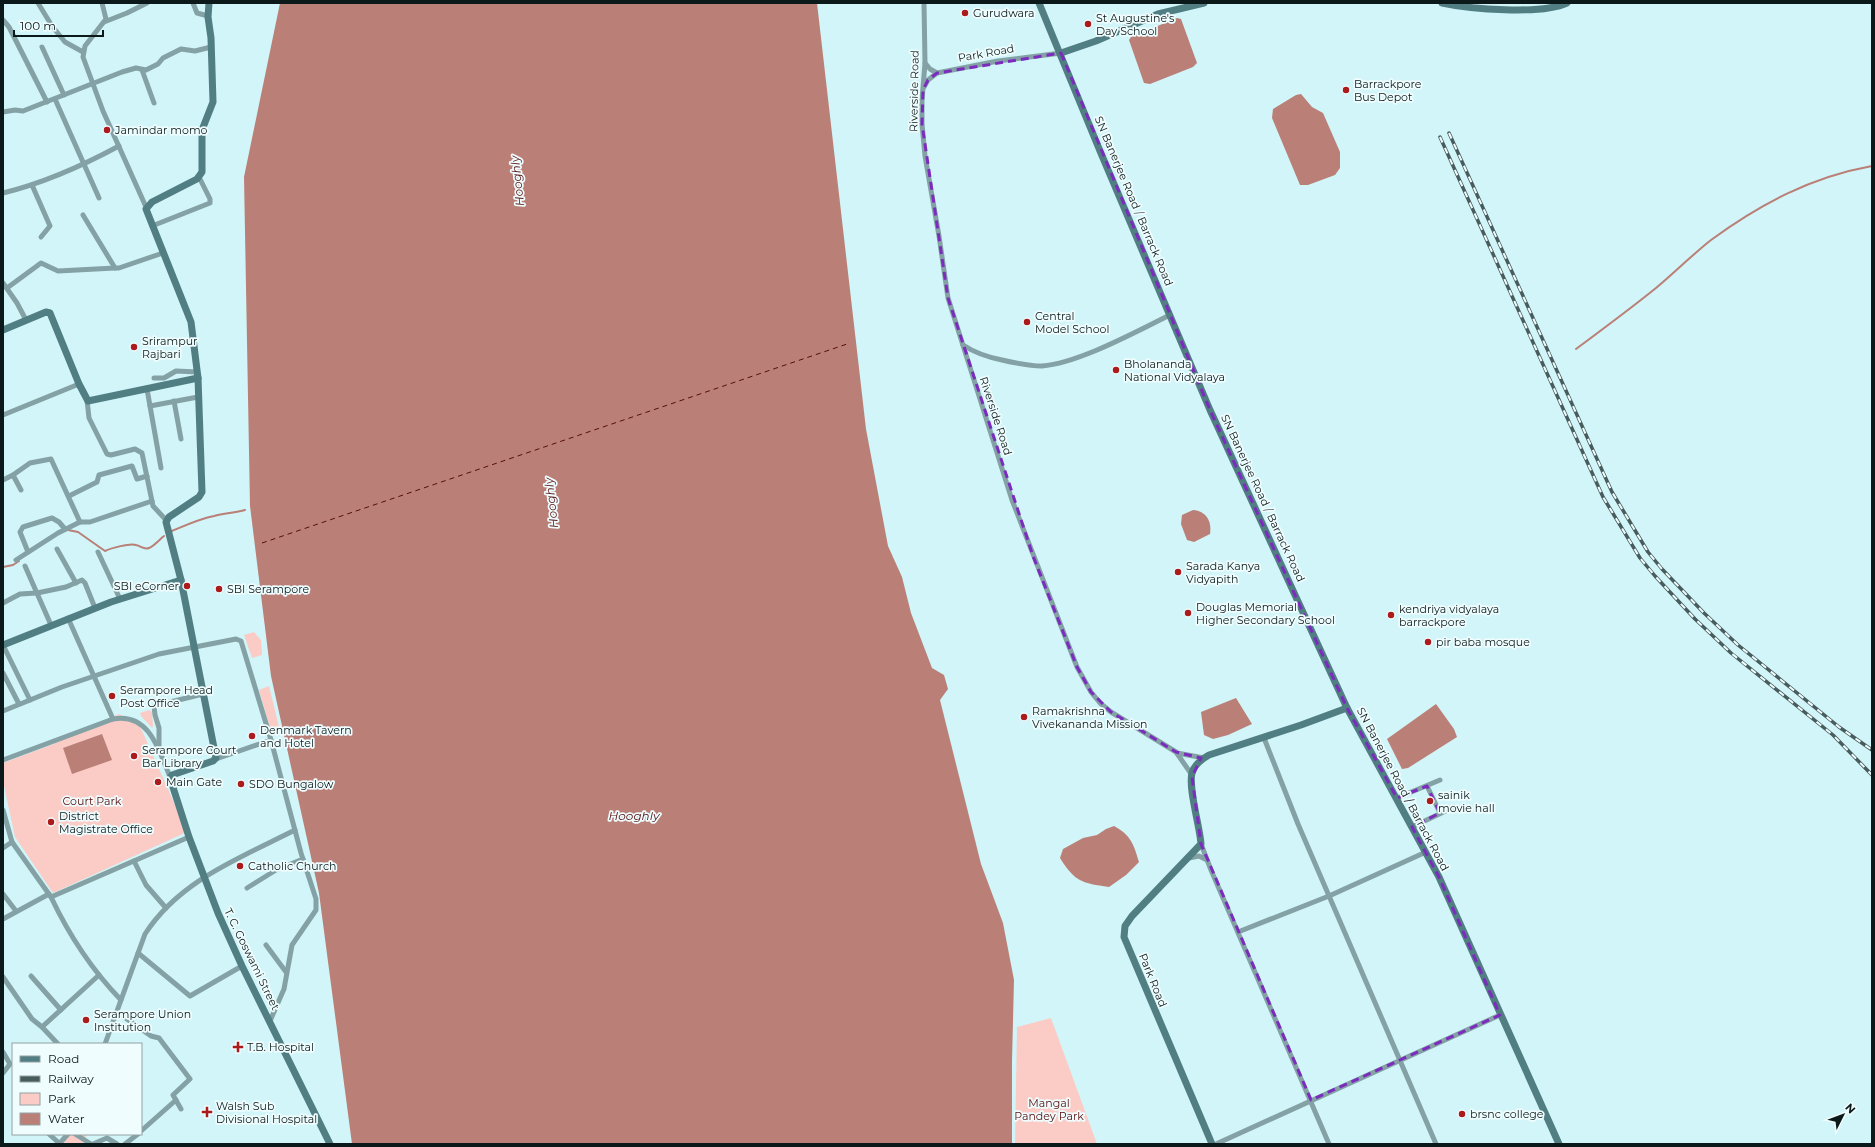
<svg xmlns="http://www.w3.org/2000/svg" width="1875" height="1147" font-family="Montserrat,sans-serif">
<rect width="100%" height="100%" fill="#d1f5f8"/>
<!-- green -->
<g fill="#fbccc6">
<polygon points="254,632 261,640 262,655 252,658 244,635"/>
<polygon points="269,686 280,731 271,732 259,690"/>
<polygon points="149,710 152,712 153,726 152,728 141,716 140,713"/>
<polygon points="119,714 140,726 187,832 53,893 15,837 3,781 3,763 51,745"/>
<polygon points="1051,1018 1097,1144 1015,1144 1017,1027"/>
<polygon points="70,1134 87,1134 83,1144 67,1144 64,1142"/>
</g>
<!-- water -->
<g fill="#ba7f77">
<polygon points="280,3 817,3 866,429 888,546 902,577 911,613 932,668 944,675 948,689 940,700 981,864 1003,923 1014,980 1012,1061 1012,1144 352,1144 319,893 271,676 250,506 244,177"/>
<polygon points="1177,18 1181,19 1197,63 1193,67 1150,84 1144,83 1129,40 1131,37"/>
<polygon points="1301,94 1312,107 1323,113 1340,152 1340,168 1335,175 1308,185 1300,185 1272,118 1273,109 1296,95"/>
<path d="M1193,510c13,1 19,11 17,24l-16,8 -7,-2 -6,-16 1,-9z"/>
<polygon points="1236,698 1252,724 1228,735 1213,739 1204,735 1201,712"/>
<polygon points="1436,704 1454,729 1457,737 1408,768 1402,769 1387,739"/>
<polygon points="102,734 112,760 72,774 63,748"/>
<path d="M1114,826c17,9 20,19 25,36l-13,13 -17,12c-27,-4 -34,-5 -49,-29l3,-9 20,-11 14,-3 9,-6z"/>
</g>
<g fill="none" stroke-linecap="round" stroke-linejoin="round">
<!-- stream -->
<g stroke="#ba7f77" stroke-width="2">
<path d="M1576,349c27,-20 54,-40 80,-61 18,-15 36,-33 55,-48 49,-36 100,-63 161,-74"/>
<path d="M68,530l10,2 27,19c6,-3 25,-8 31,-6 5,1 8,5 13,3 5,-2 11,-9 15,-12"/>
<path d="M172,531c14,-6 27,-12 42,-15 10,-3 20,-3 31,-6"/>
<polyline points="3,567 13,565 19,561"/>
</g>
<!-- ferry -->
<polyline stroke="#570f0d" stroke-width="1" stroke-dasharray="5 4" stroke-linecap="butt" points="262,543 847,344"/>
<!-- street -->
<g stroke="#84a2a5" stroke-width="5">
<polyline points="38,3 52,26 65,42 83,52"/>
<polyline points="102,3 106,19 85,46 83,57 103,111 146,207"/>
<polyline points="193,3 197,13 208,16"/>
<polyline points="924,3 925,63 922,100 922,124 925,156 939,236 948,298 1012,500 1077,667 1091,692 1100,703 1111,712 1176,752 1192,775"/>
<polyline points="3,20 9,27 47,102"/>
<polyline points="104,22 127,13 147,3"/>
<polyline points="42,47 64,95"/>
<polyline points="925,63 930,69 937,73"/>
<polyline points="142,70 154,103"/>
<polyline points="924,87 928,80 937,73 998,61 1061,53"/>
<polyline points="55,99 99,198"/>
<polyline points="3,112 15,110 23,111 122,72 136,68 146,70 158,64 163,58 181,49 195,51 211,47"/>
<polyline points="32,185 50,226 41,237"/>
<path d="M3,193c41,-10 79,-27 116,-47"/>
<polyline points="83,215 115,268 119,268 163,253"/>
<polyline points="152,226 210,203 210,199 199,177"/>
<polyline points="3,283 17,303 26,320"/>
<polyline points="7,288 41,263 58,271 115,268"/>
<path d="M963,345c12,8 24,12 39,15 13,3 27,6 40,6 37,-3 93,-34 128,-51"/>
<polyline points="154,378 164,378 176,371 197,372"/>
<polyline points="147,389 161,468"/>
<polyline points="87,400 89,418 107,454 111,455 135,449 142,453 153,506 167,521"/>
<polyline points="174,401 181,439"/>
<polyline points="150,406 198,397"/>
<polyline points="3,415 79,384"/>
<polyline points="3,480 13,475"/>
<polyline points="21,490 13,475 30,463 51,459 80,522 90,522 152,501"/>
<polyline points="69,496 97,482 99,475 132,466 137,479 147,476"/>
<polyline points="57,549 76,583"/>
<polyline points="28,552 20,532 23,527 52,518 59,522 65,529"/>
<polyline points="98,552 120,599"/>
<polyline points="16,560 58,533 80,522"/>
<polyline points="25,566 51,625"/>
<polyline points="3,603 20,594 37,593 66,587 82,580 85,583 95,608"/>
<polyline points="68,618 113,719"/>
<polyline points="3,645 30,700"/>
<polyline points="3,673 19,704"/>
<polyline points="3,711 62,687 159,654 236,639 241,641 271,740 301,853 316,899 316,910 292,945 284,989 270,1021"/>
<polyline points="1264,738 1298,824 1436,1144"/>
<polyline points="159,748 159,728 155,715 154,706 203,694"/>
<polyline points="1177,753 1204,758"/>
<polyline points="216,759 271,740"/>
<path d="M3,760l110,-41c36,-7 46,31 57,58"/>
<polyline points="1427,786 1440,813"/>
<polyline points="1397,798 1440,780"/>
<polyline points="3,810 12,842 51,897 189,837"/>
<polyline points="1412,827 1454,807"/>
<polyline points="1201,844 1211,870 1329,1144"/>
<polyline points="3,848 12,842"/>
<polyline points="1189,858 1199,856 1207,860"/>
<polyline points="134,861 146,885 166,908"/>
<polyline points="247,888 276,870 303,859"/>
<polyline points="3,894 16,911"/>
<path d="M51,897c18,38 41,73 70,103"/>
<polyline points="3,919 49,894"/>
<polyline points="1238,932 1329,896 1426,852"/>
<polyline points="266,945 286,972"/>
<polyline points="138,953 190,996 242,966"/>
<polyline points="31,976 61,1010"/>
<polyline points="3,977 32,1019 42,1027 58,1044"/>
<polyline points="117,1012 151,1036 159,1038 190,1079 173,1095 181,1109"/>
<polyline points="42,1027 99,975"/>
<path d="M105,1044l40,-110c35,-54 95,-76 150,-104"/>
<polyline points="3,1052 10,1064 3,1073"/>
<polyline points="141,1131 176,1100"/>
<polyline points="49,1134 60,1144"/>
<polyline points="75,1134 91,1144"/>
<polyline points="59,1144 68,1134"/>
<polyline points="93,1144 107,1138 117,1144"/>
<polyline points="125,1144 138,1134"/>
<polyline points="1216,1144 1500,1015"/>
</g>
<!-- secondary -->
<g stroke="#507e82" stroke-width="7">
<polyline points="209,3 208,17 211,38 213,102 202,130 202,172 197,179 152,202 146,209 191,322 198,378 202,492 199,497 169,517 166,522 181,580 216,758 213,761 172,775 170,778 189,837 218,913 242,966 330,1144"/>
<polyline points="1039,3 1100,151 1210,410 1347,708 1439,877 1559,1144"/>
<path d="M1442,3c28,6 99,12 125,0"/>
<polyline points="1061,53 1096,41 1158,14 1204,3"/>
<polyline points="3,330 46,312 50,313 79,384 88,401 198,378"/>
<polyline points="3,645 111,602 181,580"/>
<path d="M1212,1144l-88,-207 1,-11 7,-10 69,-72c-1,-17 -13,-56 -9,-71 2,-8 10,-14 17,-18l92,-30 46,-17"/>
</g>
<!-- rail casing -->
<g stroke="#485c5d" stroke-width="3.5">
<g id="rail">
<polyline points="1449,133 1612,492 1648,552 1662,569 1704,613 1738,645 1839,727 1872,750"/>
<polyline points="1440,137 1603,497 1640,558 1655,576 1695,619 1731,653 1833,735 1872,775"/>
</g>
</g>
<!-- rail -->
<use href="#rail" stroke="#effdff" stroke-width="2" stroke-dasharray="6" stroke-linecap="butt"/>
</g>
<!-- marked area -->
<path fill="none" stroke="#7b2cbf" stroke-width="3" stroke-dasharray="8 5" stroke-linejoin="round" d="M1061,53l149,357 137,298 50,90 30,-12 13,27 -28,14 27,50 61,138 -189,85 -110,-256 -9,-67 9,-19 -25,-6 -65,-40 -20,-20 -14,-25 -44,-111 -85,-258 -26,-174 1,-34 5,-10 9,-7z"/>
<!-- markers -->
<g fill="#ac1b1b" stroke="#effdff" stroke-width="1.5">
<circle cx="965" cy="13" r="4"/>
<circle cx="1088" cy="24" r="4"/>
<circle cx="1346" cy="90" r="4"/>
<circle cx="107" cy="130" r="4"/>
<circle cx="1027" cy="322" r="4"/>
<circle cx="134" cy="347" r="4"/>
<circle cx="1116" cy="370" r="4"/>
<circle cx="1178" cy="572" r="4"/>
<circle cx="187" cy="586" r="4"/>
<circle cx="219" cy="589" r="4"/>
<circle cx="1188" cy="613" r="4"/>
<circle cx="1391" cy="615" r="4"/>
<circle cx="1428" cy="642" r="4"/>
<circle cx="112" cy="696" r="4"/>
<circle cx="1024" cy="717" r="4"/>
<circle cx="252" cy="736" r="4"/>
<circle cx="134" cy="756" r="4"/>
<circle cx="158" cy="782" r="4"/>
<circle cx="241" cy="784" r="4"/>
<circle cx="1430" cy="801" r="4"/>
<circle cx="51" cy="822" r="4"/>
<circle cx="240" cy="866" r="4"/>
<circle cx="86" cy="1020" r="4"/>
<path d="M236 1041h4v4h4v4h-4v4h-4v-4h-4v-4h4z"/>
<path d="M205 1106h4v4h4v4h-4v4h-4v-4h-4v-4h4z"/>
<circle cx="1462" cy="1114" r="4"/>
</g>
<g text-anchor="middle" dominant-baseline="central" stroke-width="3.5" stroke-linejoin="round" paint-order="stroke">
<!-- poi labels -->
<g font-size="11" fill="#0c191a" stroke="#effdff" text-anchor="start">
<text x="973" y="13">Gurudwara</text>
<text x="1096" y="18">St Augustine's<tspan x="1096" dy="13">Day School</tspan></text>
<text x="1354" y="84">Barrackpore<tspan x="1354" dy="13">Bus Depot</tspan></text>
<text x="115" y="130">Jamindar momo</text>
<text x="1035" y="316">Central<tspan x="1035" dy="13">Model School</tspan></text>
<text x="142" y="341">Srirampur<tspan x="142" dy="13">Rajbari</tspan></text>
<text x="1124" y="364">Bholananda<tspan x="1124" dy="13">National Vidyalaya</tspan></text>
<text x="1186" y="566">Sarada Kanya<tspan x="1186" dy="13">Vidyapith</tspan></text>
<text x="179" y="586" text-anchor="end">SBI eCorner</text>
<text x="227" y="589">SBI Serampore</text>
<text x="1196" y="607">Douglas Memorial<tspan x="1196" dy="13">Higher Secondary School</tspan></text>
<text x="1399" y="609">kendriya vidyalaya<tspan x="1399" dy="13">barrackpore</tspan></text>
<text x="1436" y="642">pir baba mosque</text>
<text x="120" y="690">Serampore Head<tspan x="120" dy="13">Post Office</tspan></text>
<text x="1032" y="711">Ramakrishna<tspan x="1032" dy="13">Vivekananda Mission</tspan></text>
<text x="260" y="730">Denmark Tavern<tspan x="260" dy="13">and Hotel</tspan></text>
<text x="142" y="750">Serampore Court<tspan x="142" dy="13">Bar Library</tspan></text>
<text x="166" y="782">Main Gate</text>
<text x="249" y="784">SDO Bungalow</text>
<text x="1438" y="795">sainik<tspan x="1438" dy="13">movie hall</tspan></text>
<text x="59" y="816">District<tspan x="59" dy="13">Magistrate Office</tspan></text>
<text x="248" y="866">Catholic Church</text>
<text x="94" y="1014">Serampore Union<tspan x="94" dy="13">Institution</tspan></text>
<text x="247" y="1047">T.B. Hospital</text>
<text x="216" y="1106">Walsh Sub<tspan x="216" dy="13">Divisional Hospital</tspan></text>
<text x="1470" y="1114">brsnc college</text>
</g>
<!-- street labels -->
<g font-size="11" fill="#0c191a" stroke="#effdff">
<text transform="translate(986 53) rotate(-10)">Park Road</text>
<text transform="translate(914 91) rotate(-89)">Riverside Road</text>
<text transform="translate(1134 201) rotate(67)">SN Banerjee Road / Barrack Road</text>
<text transform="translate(996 416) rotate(72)">Riverside Road</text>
<text transform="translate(1263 498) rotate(65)">SN Banerjee Road / Barrack Road</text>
<text transform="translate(1403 789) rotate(62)">SN Banerjee Road / Barrack Road</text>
<text transform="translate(252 959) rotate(64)">T. C. Goswami Street</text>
<text transform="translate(1153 980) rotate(68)">Park Road</text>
</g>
<!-- park labels -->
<g font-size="11" fill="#570e0c" stroke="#effdff">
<text x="92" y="801">Court Park</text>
<text x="1049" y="1103">Mangal<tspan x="1049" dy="13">Pandey Park</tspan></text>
</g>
<!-- water labels -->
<g font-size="12" font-style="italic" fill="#570f0d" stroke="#effdff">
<text transform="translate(517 181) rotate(-96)">Hooghly</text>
<text transform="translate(551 503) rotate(-96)">Hooghly</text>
<text x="634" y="815">Hooghly</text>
</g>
</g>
<!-- border -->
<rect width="1875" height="1147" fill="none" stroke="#0c191a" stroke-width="8"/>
<!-- legend -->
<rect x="12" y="1043" width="130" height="92" fill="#effdff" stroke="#94a2a3"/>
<rect x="20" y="1056" width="20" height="6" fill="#507e82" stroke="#94a2a3"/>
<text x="48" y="1063" font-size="12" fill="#0c191a">Road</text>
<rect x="20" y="1076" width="20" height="6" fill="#485c5d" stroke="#94a2a3"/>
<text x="48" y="1083" font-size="12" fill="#0c191a">Railway</text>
<rect x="20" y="1093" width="20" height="12" fill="#fbccc6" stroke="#94a2a3"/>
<text x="48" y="1103" font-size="12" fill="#0c191a">Park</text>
<rect x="20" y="1113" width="20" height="12" fill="#ba7f77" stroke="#94a2a3"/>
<text x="48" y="1123" font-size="12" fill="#0c191a">Water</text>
<!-- north arrow -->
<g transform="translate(1843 1115) rotate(48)" stroke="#effdff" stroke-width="3" paint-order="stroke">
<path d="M0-3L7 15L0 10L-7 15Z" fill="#0c191a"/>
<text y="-6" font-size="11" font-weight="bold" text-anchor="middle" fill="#0c191a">N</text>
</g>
<!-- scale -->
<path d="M14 30v6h89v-6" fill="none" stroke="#0c191a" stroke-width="2"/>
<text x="20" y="30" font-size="12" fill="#0c191a" stroke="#effdff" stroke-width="3" paint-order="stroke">100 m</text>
</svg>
